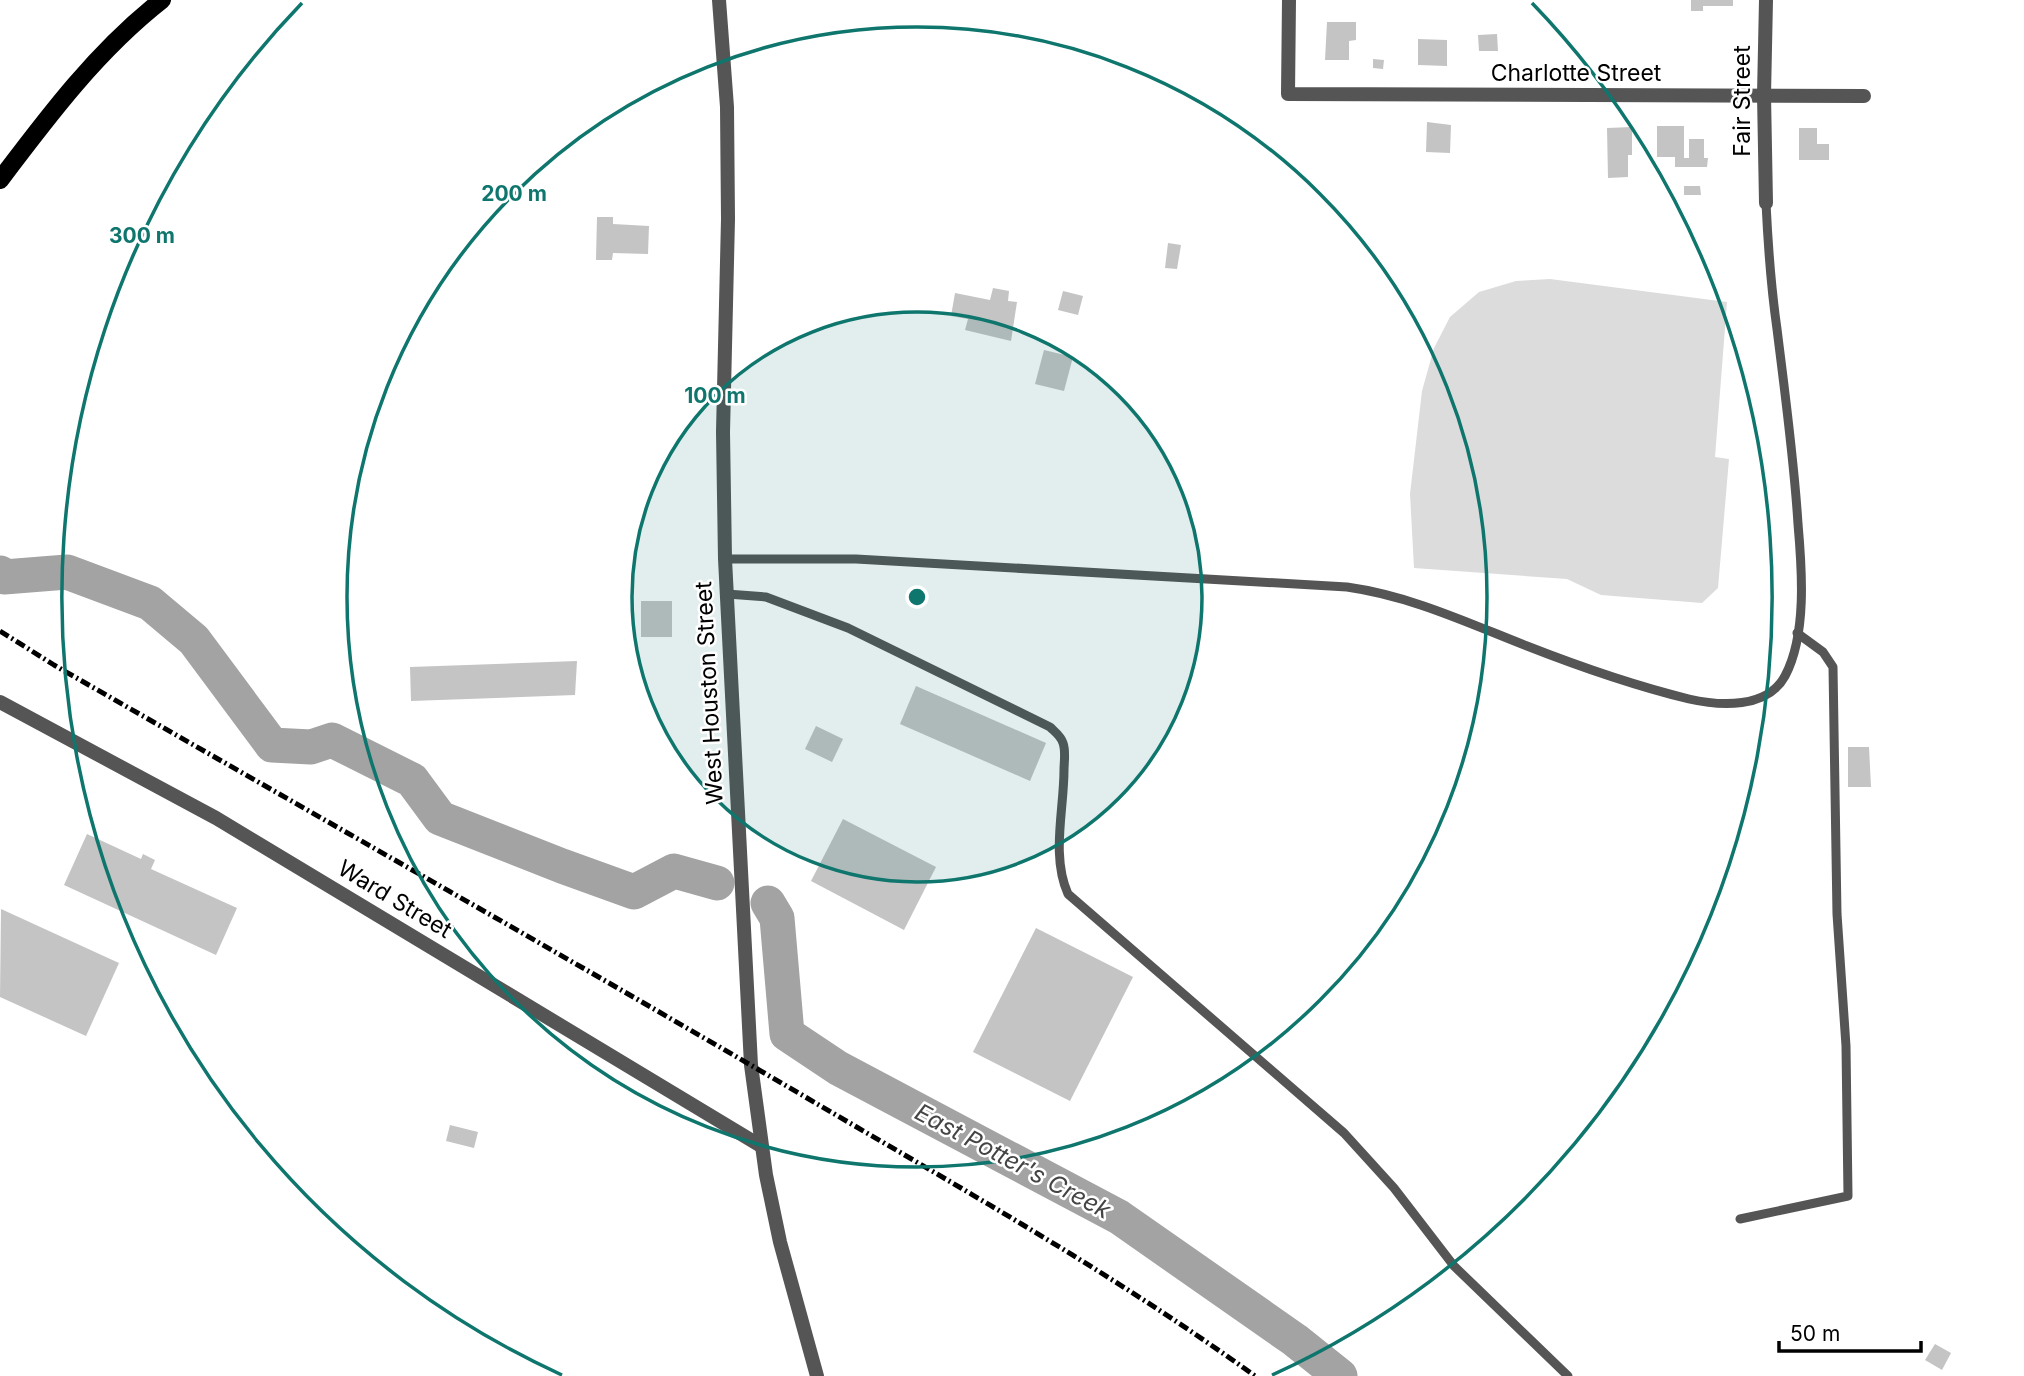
<svg xmlns="http://www.w3.org/2000/svg" width="2024" height="1376" font-family="Inter,sans-serif">
<rect width="100%" height="100%" fill="#fff"/>
<!-- pitch -->
<polygon fill="#dcdcdc" points="1550,279 1727,302 1715,457 1729,459 1718,588 1702,603 1601,595 1567,579 1414,568 1410,494 1422,391 1434,348 1450,317 1479,292 1516,281"/>
<g fill="none" stroke-linecap="round" stroke-linejoin="round">
<!-- river -->
<g stroke="#a3a3a3" stroke-width="35">
<polyline points="0,573 4,577 67,572 150,603 194,640 272,745 311,747 332,740 412,780 440,818 562,866 634,892 674,871 717,883"/>
<polyline points="768,903 777,918 787,1034 838,1068 1119,1217 1295,1340 1340,1376"/>
</g>
</g>
<!-- building -->
<g fill="#c4c4c4">
<polygon points="1691,0 1733,0 1733,6 1703,6 1703,11 1691,11"/>
<polygon points="1327,22 1356,22 1356,40 1349,41 1349,60 1325,60"/>
<polygon points="1497,34 1498,51 1479,51 1478,35"/>
<polygon points="1418,39 1447,40 1447,66 1418,65"/>
<polygon points="1373,59 1384,60 1383,69 1373,68"/>
<polygon points="1427,122 1451,125 1450,153 1426,152"/>
<polygon points="1657,126 1684,126 1684,158 1689,158 1689,139 1704,139 1704,158 1708,158 1707,167 1675,167 1675,157 1657,157"/>
<polygon points="1632,127 1632,155 1628,155 1628,177 1608,178 1607,128"/>
<polygon points="1799,128 1817,128 1817,144 1829,144 1829,160 1799,160"/>
<polygon points="1684,186 1700,186 1701,195 1684,195"/>
<polygon points="597,217 613,217 613,224 649,226 648,254 613,253 612,260 596,260"/>
<polygon points="1168,243 1181,245 1177,269 1165,268"/>
<polygon points="993,288 1009,291 1008,301 1017,302 1011,341 965,330 968,319 951,316 955,293 990,300"/>
<polygon points="1063,291 1083,296 1078,315 1058,310"/>
<polygon points="1044,350 1073,357 1064,391 1035,384"/>
<rect x="641" y="601" width="31" height="36"/>
<polygon points="577,661 575,695 411,701 410,667"/>
<polygon points="916,686 1046,743 1030,781 900,724"/>
<polygon points="816,726 843,739 832,762 805,749"/>
<polygon points="1848,747 1869,747 1871,787 1848,787"/>
<polygon points="843,819 936,867 904,930 811,881"/>
<polygon points="87,834 141,859 143,854 155,860 151,869 237,908 216,955 64,885"/>
<polygon points="1,909 119,963 86,1036 0,997"/>
<polygon points="1036,928 1133,977 1070,1101 973,1052"/>
<polygon points="450,1125 478,1132 474,1148 446,1141"/>
<polygon points="1935,1344 1951,1353 1942,1370 1925,1360"/>
</g>
<g fill="none" stroke-linecap="round" stroke-linejoin="round">
<!-- service -->
<g stroke="#555" stroke-width="9">
<path d="M725,559h131l491,28c64,9 121,36 180,59 51,20 109,40 162,53 31,7 78,10 96,-23 22,-41 17,-107 13,-152 -4,-65 -13,-130 -21,-195 -6,-42 -9,-84 -11,-126"/>
<path d="M727,594l39,3 82,31 202,99c5,5 11,9 13,16 3,8 1,19 1,27 0,40 -13,86 4,124l276,239 50,55 60,78 114,110"/>
<polyline points="1740,1219 1848,1196 1846,1046 1837,914 1833,667 1823,652 1797,633"/>
</g>
<!-- minor -->
<g stroke="#555" stroke-width="14">
<polyline points="1289,0 1288,94 1864,96"/>
<polyline points="1766,203 1764,95 1766,0"/>
<polyline points="0,702 216,818 761,1146"/>
</g>
<!-- tertiary -->
<polyline stroke="#555" stroke-width="14" points="719,0 727,107 728,219 723,432 725,559 751,1065 766,1175 780,1242 817,1376"/>
<!-- primary -->
<path stroke="#000" stroke-width="18" d="M0,180c49,-65 98,-130 162,-180"/>
<!-- rail -->
<path stroke="#000" stroke-width="5" stroke-dasharray="10 3.5 2 3.5" stroke-linecap="butt" d="M0,631l54,34c249,143 500,285 748,430 153,90 309,177 453,281"/>
</g>
<!-- distance rings -->
<circle cx="917" cy="597" r="285" fill="#0f766e" fill-opacity=".12"/>
<g fill="none" stroke="#0f766e" stroke-width="3.5">
<circle cx="917" cy="597" r="285"/>
<circle cx="917" cy="597" r="570"/>
<path d="M562 1375A855 855 0 0 1 302 3M1532 3A855 855 0 0 1 1272 1375"/>
</g>
<g text-anchor="middle" dominant-baseline="central" stroke-width="5" stroke-linejoin="round" paint-order="stroke">
<!-- street labels -->
<g font-size="23" fill="#000" stroke="#fff">
<text x="1576" y="73">Charlotte Street</text>
<text transform="translate(1742 101) rotate(-90)">Fair Street</text>
<text transform="translate(709 693) rotate(-93)">West Houston Street</text>
<text transform="translate(395 899) rotate(31)">Ward Street</text>
</g>
<!-- water labels -->
<g font-size="24" font-style="italic" fill="#444" stroke="#fff">
<text transform="translate(1013 1161) rotate(28)">East Potter's Creek</text>
</g>
</g>
<circle cx="917" cy="597" r="10" fill="#0f766e" stroke="#fff" stroke-width="3.5"/>
<g font-size="21" text-anchor="middle" font-weight="bold" fill="#0f766e" stroke="#fff" stroke-width="5" stroke-linejoin="round" paint-order="stroke">
<text x="514" y="201">200 m</text>
<text x="142" y="243">300 m</text>
<text x="715" y="403">100 m</text>
</g>
<!-- scale -->
<path d="M1779 1341v10h142v-10" fill="none" stroke="#000000" stroke-width="3.5"/>
<text x="1790" y="1341" font-size="21" fill="#000000" stroke="#ffffff" stroke-width="5" paint-order="stroke">50 m</text>
</svg>
